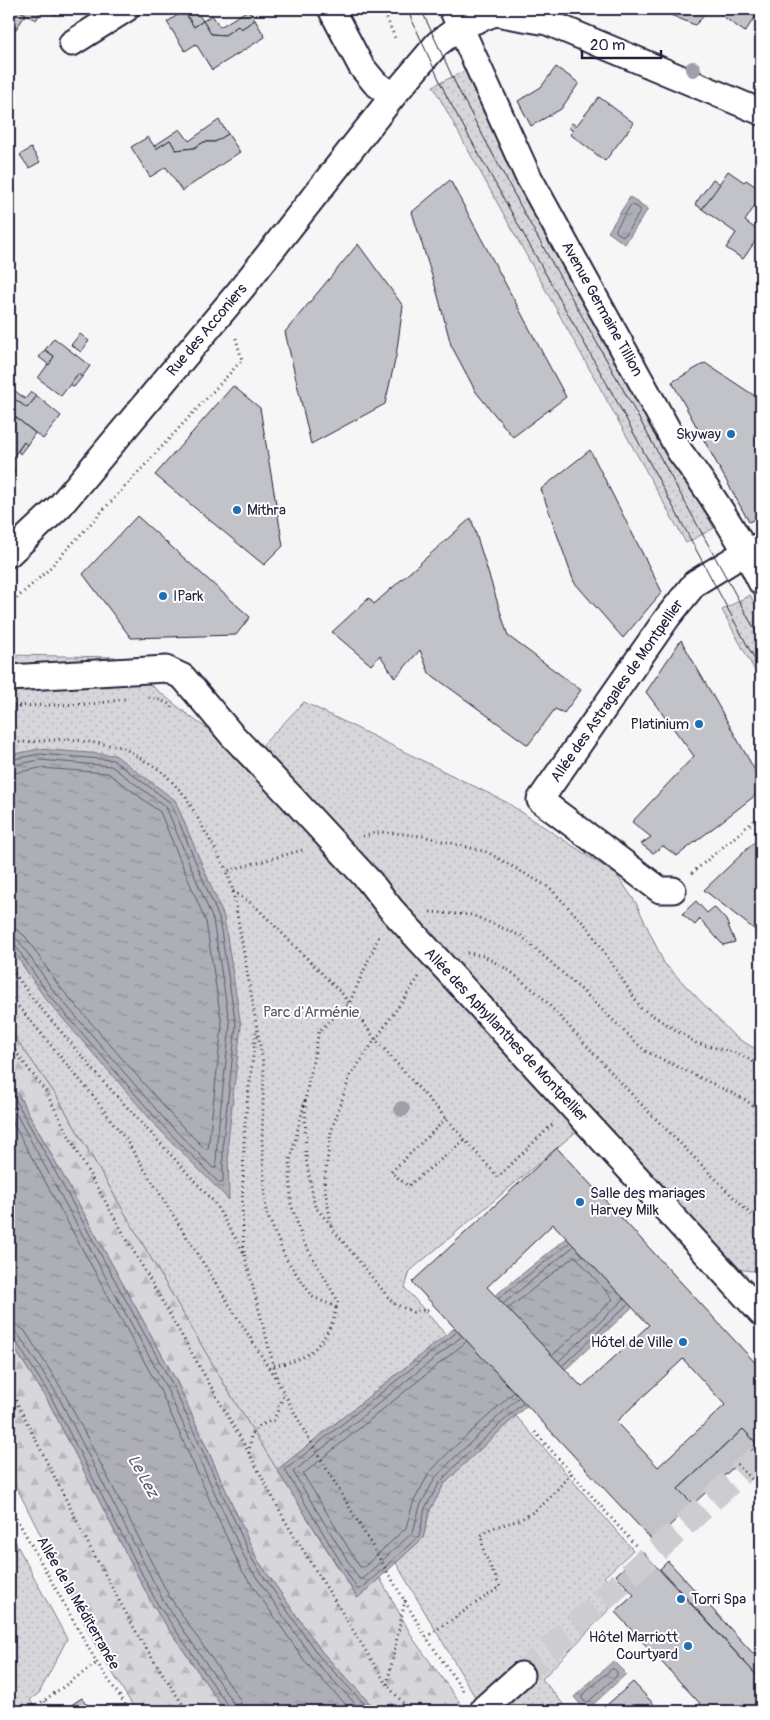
<svg xmlns="http://www.w3.org/2000/svg" width="770" height="1720" font-family="Pangolin,sans-serif">
<defs>
<pattern id="grass-dots" width="8" height="8" patternUnits="userSpaceOnUse" patternTransform="scale(1.25)"><rect width="8" height="8" fill="#d7d7db"/><path d="M2 2h.1M6 6h.1" fill="none" stroke="#b8b8bd" stroke-width="1.8" stroke-linecap="round"/></pattern>
<pattern id="forest-firs" width="22" height="20" patternUnits="userSpaceOnUse" patternTransform="scale(1.25)"><rect width="22" height="20" fill="#d7d7db"/><path d="M5 1l3.5 6h-7zM16 11l3.5 6h-7z" fill="#b8b8bd"/></pattern>
<pattern id="water-ripples" width="26" height="14" patternUnits="userSpaceOnUse" patternTransform="scale(1.25)"><rect width="26" height="14" fill="#aeaeb7"/><path d="M2 4q2-2 4 0t4 0M15 11q2-2 4 0t4 0" fill="none" stroke="#8d8d96"/></pattern>
</defs>
<rect width="100%" height="100%" fill="#f6f6f7"/>
<filter id="ink" filterUnits="userSpaceOnUse"><feTurbulence type="fractalNoise" baseFrequency=".02" numOctaves="2"/><feDisplacementMap in="SourceGraphic" scale="10" xChannelSelector="R" yChannelSelector="G"/><feConvolveMatrix kernelMatrix="1 2 1 2 8 2 1 2 1" color-interpolation-filters="sRGB"/></filter>
<g filter="url(#ink)">
<!-- grass -->
<g fill="url(#grass-dots)" stroke="#7c7c8b">
<polygon points="465,71 514,179 667,456 701,505 714,528 686,543 488,186 433,86"/>
<polygon points="750,595 761,615 761,682 722,610"/>
<polygon points="9,655 115,657 196,721 251,757 304,702 506,802 617,875 636,903 664,963 735,1037 761,1052 761,1269 751,1271 738,1269 596,1115 410,1271 405,1288 446,1335 277,1470 227,1389 56,1095 9,1029"/>
<polygon points="516,1416 633,1550 604,1577 622,1596 542,1679 569,1711 496,1711 478,1702 396,1563 423,1538 430,1510 443,1486 461,1467"/>
<polygon points="12,1536 67,1639 39,1693 30,1700 37,1711 9,1711 9,1539"/>
</g>
<!-- forest -->
<g fill="url(#forest-firs)" stroke="#7c7c8b">
<polygon points="9,1029 56,1095 227,1389 357,1598 380,1578 414,1640 466,1711 377,1711 322,1652 257,1559 177,1382 18,1094 9,1085"/>
<polygon points="9,1340 47,1399 153,1606 225,1711 136,1711 95,1644 9,1472"/>
</g>
<!-- water -->
<g fill="url(#water-ripples)" stroke="#767685">
<polygon points="630,197 648,209 625,244 608,232"/>
<polygon points="39,749 115,755 175,800 224,917 241,1026 228,1142 229,1200 159,1129 44,997 9,945 9,755"/>
<polygon points="9,1085 18,1094 177,1382 257,1559 322,1652 377,1711 225,1711 153,1606 47,1399 9,1340"/>
<polygon points="577,1230 641,1299 461,1467 443,1486 430,1510 423,1538 358,1598 277,1470"/>
<polygon points="613,1661 626,1674 586,1711 574,1697"/>
</g>
<g fill="none" stroke-linecap="round" stroke-linejoin="round">
<!-- shore -->
<g stroke="#5a5a6d" stroke-width="1">
<polygon points="633,205 640,209 640,212 625,235 623,236 616,232 616,229 630,206"/>
<polyline points="9,760 40,754 113,760 171,803 219,918 236,1026 223,1141 223,1183 219,1183 163,1126 48,994 15,945 9,943"/>
<polyline points="9,766 40,760 111,766 166,807 213,920 230,1026 217,1140 216,1168 213,1168 167,1122 53,990 19,941 14,937 9,937"/>
<polyline points="9,774 40,768 108,773 160,812 206,922 222,1026 208,1149 205,1149 173,1117 59,986 25,936 17,930 9,929"/>
<polyline points="9,1092 14,1097 172,1384 253,1561 318,1655 371,1711"/>
<polyline points="9,1101 166,1387 248,1565 313,1659 362,1711"/>
<polyline points="9,1116 160,1390 241,1569 307,1664 352,1711"/>
<polyline points="499,1298 569,1243"/>
<polyline points="504,1303 573,1247"/>
<polyline points="509,1308 573,1257 576,1257 613,1299 553,1355"/>
<polyline points="9,1324 17,1325 25,1331 63,1391 169,1596 240,1700 243,1711"/>
<polyline points="9,1332 16,1333 20,1337 57,1394 163,1600 233,1703 235,1711"/>
<polyline points="457,1332 285,1470 357,1589 361,1589 419,1536 425,1508 440,1482 458,1463 523,1403"/>
<polyline points="461,1337 293,1472 359,1579 362,1579 413,1532 420,1506 435,1478 453,1459 518,1398"/>
<polyline points="9,1338 15,1340 51,1397 157,1603 228,1706 229,1711"/>
<polyline points="466,1342 303,1474 360,1567 364,1567 406,1528 413,1503 429,1473 448,1453 513,1393"/>
<polyline points="559,1361 623,1300"/>
<polyline points="563,1365 628,1304"/>
<polygon points="612,1669 614,1669 617,1672 617,1676 588,1702 585,1702 582,1699 582,1696"/>
</g>
</g>
<!-- building -->
<g fill="#c2c2c9" stroke="#22223b" fill-rule="evenodd">
<polygon points="9,9 17,9 26,14 10,38"/>
<polygon points="17,9 43,9 36,20"/>
<polygon points="46,9 60,9 56,15"/>
<polygon points="188,9 195,9 203,21 194,27 184,11"/>
<polygon points="656,9 711,9 695,25"/>
<polygon points="725,9 760,9 745,32 721,15"/>
<polygon points="248,10 255,20 241,29 238,26 225,35 211,34 203,21 212,15 220,27"/>
<polygon points="184,11 194,27 203,21 211,34 225,35 238,26 241,29 255,20 265,37 212,70 196,44 185,51 167,22"/>
<polygon points="556,67 579,83 561,109 531,126 518,101 541,87"/>
<polygon points="599,97 634,123 605,161 570,134 573,131 568,127 572,123 576,126"/>
<polygon points="219,120 228,134 215,142 204,142 194,148 176,150 170,140 156,149 154,146 180,129 189,141"/>
<polygon points="228,134 240,152 182,191 166,167 150,177 131,147 148,137 156,149 170,140 176,150 194,148 204,142 215,142"/>
<polygon points="31,148 40,162 29,168 20,155"/>
<polygon points="728,171 744,182 746,180 761,190 761,196 745,221 761,233 743,259 726,248 736,233 702,209"/>
<polygon points="713,179 720,184 702,209 695,204"/>
<polygon points="450,180 566,397 513,437 476,392 451,345 437,292 412,212"/>
<polygon points="358,244 403,306 396,356 385,404 311,444 285,332"/>
<polygon points="80,334 89,341 81,352 71,345"/>
<polygon points="54,338 90,366 82,377 78,374 61,396 38,378 54,356 45,350"/>
<polygon points="45,350 54,356 49,365 39,357"/>
<polygon points="705,363 761,400 761,516 749,522 672,382"/>
<polygon points="78,374 82,377 74,387 70,384"/>
<polygon points="233,386 260,408 283,546 264,565 155,475"/>
<polygon points="13,389 25,399 31,392 37,396 27,408 9,395"/>
<polygon points="9,395 27,408 37,396 61,416 43,439 9,412"/>
<polygon points="9,412 35,433 27,445 24,442 9,463"/>
<polygon points="24,442 27,445 20,454 18,451"/>
<polygon points="590,450 662,592 623,638 574,582 541,489"/>
<polygon points="9,465 15,470 9,478"/>
<polygon points="137,516 250,617 236,635 131,638 83,574"/>
<polygon points="471,518 508,636 581,690 564,713 555,709 528,745 429,673 420,650 395,678 380,655 371,665 332,632 369,598 374,604"/>
<polygon points="681,640 761,781 761,791 677,856 663,846 653,853 641,844 651,837 632,822 694,756 646,692"/>
<polygon points="761,836 761,942 754,929 704,890"/>
<polygon points="696,901 707,913 714,907 726,920 735,942 723,945 700,919 695,925 682,914"/>
<path d="M557,1148l204,221v73l-3,3 -15,-16 -65,60 15,15 -40,37 -241,-259zM553,1224l96,101 -67,62 -95,-100zM683,1359l42,46 -67,62 -42,-45z"/>
<polygon points="743,1429 758,1445 693,1504 678,1489"/>
<polygon points="642,1551 761,1680 761,1711 707,1711 615,1612 634,1595 616,1575"/>
<polygon points="668,1561 761,1662 761,1680 660,1569"/>
<polygon points="633,1682 660,1711 600,1711"/>
<polygon points="82,1698 91,1711 62,1711"/>
</g>
<g fill="none" stroke-linecap="round" stroke-linejoin="round">
<!-- minor-tunnel -->
<polyline stroke="#ccccd1" stroke-width="25" stroke-dasharray="25 12" stroke-linecap="butt" points="521,1675 761,1454"/>
<!-- minor casing -->
<g stroke="#22223b" stroke-width="29">
<g id="minor">
<polyline points="331,9 361,66 375,83 393,96"/>
<path d="M452,9l75,165 153,278c31,41 59,84 81,130"/>
<polyline points="72,43 126,9"/>
<polyline points="9,554 60,506 242,288 393,96 437,44 461,26 495,13 547,22 761,112"/>
<polyline points="9,678 166,669 183,677 231,734 294,800"/>
<polyline points="370,882 391,909 761,1313"/>
<polyline points="673,890 660,890 540,800 667,618 695,583 746,552 761,545"/>
<polyline points="483,1711 484,1708 521,1675"/>
</g>
</g>
<!-- path -->
<g stroke="#22223b" stroke-width="3" stroke-dasharray="1 4" stroke-linecap="butt">
<polyline points="383,9 395,38"/>
<polyline points="9,605 46,572 242,360 235,335"/>
<polyline points="149,697 166,702 174,709"/>
<polyline points="9,706 93,704 125,699"/>
<polyline points="9,711 20,707"/>
<polyline points="9,743 69,739 122,747 163,772 186,797 227,871"/>
<polyline points="363,836 382,832 423,836 487,852 550,888 589,929 641,1008 696,1043 736,1053 761,1065"/>
<polyline points="692,873 761,815"/>
<polyline points="233,891 255,906 342,994 375,1039 498,1177 554,1123"/>
<polyline points="430,912 472,915 521,936 584,992 645,1051 746,1100 761,1113"/>
<polyline points="467,953 484,956 510,971 541,996 636,1099 750,1214 761,1219"/>
<polyline points="9,965 28,993 103,1081 214,1202 244,1253 278,1382 306,1434 426,1637 464,1692"/>
<polyline points="419,977 350,1076 331,1132 324,1184 332,1228 393,1303 413,1312 431,1309"/>
<polyline points="9,995 94,1097 126,1140 276,1379"/>
<polyline points="9,1043 46,1092 82,1161 249,1453 287,1524 387,1685"/>
<polyline points="305,1100 290,1161 291,1204 303,1241 338,1301 336,1307 313,1297 286,1259 266,1212 262,1140 264,1068 233,891 227,871 306,849"/>
<polyline points="446,1119 391,1172 408,1186 465,1140"/>
<polyline points="331,1225 315,1207 306,1159 305,1100 319,1031 349,1004 380,934"/>
<polyline points="244,1252 242,1207 245,1121 256,1032"/>
<path d="M274,1365c9,-1 18,-3 27,-7 17,-8 34,-32 35,-51"/>
<polyline points="9,1387 91,1549 140,1639 187,1711"/>
<polyline points="535,1432 636,1546"/>
<polyline points="249,1453 251,1435 259,1426 273,1420 277,1413 284,1393"/>
<polyline points="737,1464 761,1489"/>
<polyline points="9,1505 97,1663 130,1711"/>
<polyline points="405,1600 387,1685 410,1711"/>
<path d="M426,1637l74,-50 -16,-34 -3,-17c11,-12 29,-11 42,-18 22,-12 33,-27 48,-45"/>
<polyline points="45,1701 52,1711"/>
<polyline points="29,1711 97,1663"/>
</g>
<!-- minor -->
<use href="#minor" stroke="#fff" stroke-width="25"/>
<!-- tram -->
<g stroke="#22223b" stroke-width="1">
<polyline points="407,9 447,97 616,400 761,671"/>
<polyline points="421,9 459,91 528,220 624,391 761,641"/>
</g>
<!-- minor-bridge casing -->
<g stroke="#22223b" stroke-width="29" stroke-linecap="butt">
<polyline id="minor-bridge" points="294,800 370,882"/>
</g>
<!-- minor-bridge -->
<use href="#minor-bridge" stroke="#fff" stroke-width="25"/>
</g>
<!-- trees -->
<g fill="#9f9faa">
<circle cx="693" cy="69" r="8"/>
<circle cx="402" cy="1109" r="8"/>
</g>
</g>
<!-- markers -->
<g fill="#1f6fb2" stroke="#fff" stroke-width="2">
<circle cx="731" cy="434" r="5"/>
<circle cx="237" cy="510" r="5"/>
<circle cx="163" cy="596" r="5"/>
<circle cx="699" cy="724" r="5"/>
<circle cx="580" cy="1202" r="5"/>
<circle cx="683" cy="1342" r="5"/>
<circle cx="681" cy="1599" r="5"/>
<circle cx="688" cy="1646" r="5"/>
</g>
<g text-anchor="middle" dominant-baseline="central" stroke-width="4" stroke-linejoin="round" paint-order="stroke">
<!-- street labels -->
<g font-size="15" fill="#22223b" stroke="#fff">
<text transform="translate(602 309) rotate(61)">Avenue Germaine Tillion</text>
<text transform="translate(207 330) rotate(-50)">Rue des Acconiers</text>
<text transform="translate(617 691) rotate(-55)">Allée des Astragales de Montpellier</text>
<text transform="translate(506 1035) rotate(47)">Allée des Aphyllanthes de Montpellier</text>
<text transform="translate(78 1603) rotate(60)">Allée de la Méditerranée</text>
</g>
<!-- poi labels -->
<g font-size="15" fill="#22223b" stroke="#fff" text-anchor="end">
<text x="721" y="434">Skyway</text>
<text x="247" y="510" text-anchor="start">Mithra</text>
<text x="173" y="596" text-anchor="start">IPark</text>
<text x="689" y="724">Platinium</text>
<text x="590" y="1193" text-anchor="start">Salle des mariages<tspan x="590" dy="17">Harvey Milk</tspan></text>
<text x="673" y="1342">Hôtel de Ville</text>
<text x="691" y="1599" text-anchor="start">Torri Spa</text>
<text x="678" y="1637">Hôtel Marriott<tspan x="678" dy="17">Courtyard</tspan></text>
</g>
<!-- park labels -->
<g font-size="15" fill="#58586b" stroke="#fff">
<text x="311" y="1012">Parc d'Arménie</text>
</g>
<!-- water labels -->
<g font-size="16" font-style="italic" fill="#5a5a6d" stroke="#fff">
<text transform="translate(143 1476) rotate(61)">Le Lez</text>
</g>
</g>
<!-- margin -->
<rect width="770" height="1720" fill="none" stroke="#fff" stroke-width="30"/>
<rect x="15" y="15" width="740" height="1690" fill="none" stroke="#22223b" stroke-width="2" filter="url(#ink)"/>
<!-- scale -->
<path d="M582 50v8h79v-8" fill="none" stroke="#22223b" stroke-width="2.5"/>
<text x="590" y="50" font-size="15" fill="#22223b" stroke="#ffffff" stroke-width="4" paint-order="stroke">20 m</text>
</svg>
